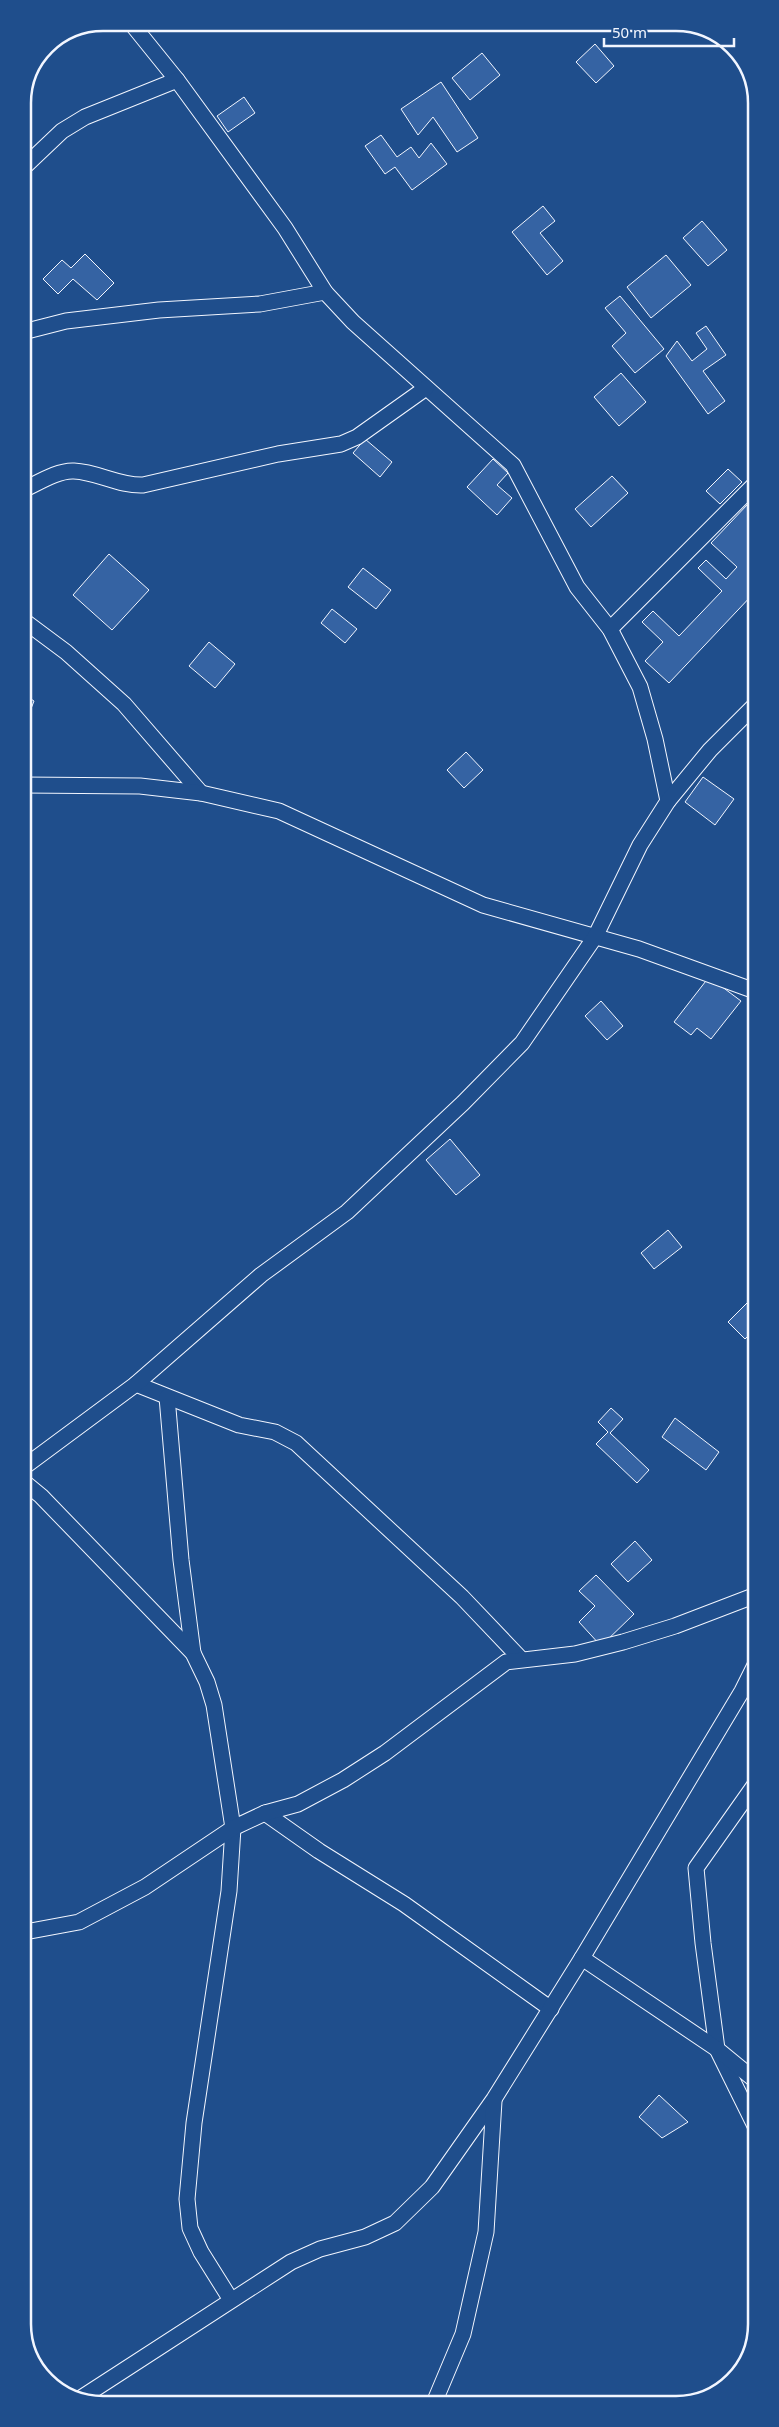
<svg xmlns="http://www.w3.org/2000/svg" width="779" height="2427" font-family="'Noto Sans',sans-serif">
<rect width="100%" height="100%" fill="#1f4e8c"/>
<!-- building -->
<g fill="#3563a3" stroke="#f2f6ff">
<polygon points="595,44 614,66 596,83 576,62"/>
<polygon points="482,53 500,75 470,100 452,78"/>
<polygon points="441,82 478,138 457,152 433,117 418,135 401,109"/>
<polygon points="244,97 255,113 228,132 217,116"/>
<polygon points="381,135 397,157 411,147 419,158 431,143 447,164 412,190 395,167 385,174 365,146"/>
<polygon points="543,206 555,221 540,233 563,261 547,275 512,232"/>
<polygon points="702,221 727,250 708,266 683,238"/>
<polygon points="85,254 114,283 97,300 73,279 58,294 43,279 62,260 71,268"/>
<polygon points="666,255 691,285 651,318 627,287"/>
<polygon points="620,296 664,349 635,373 612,346 626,333 605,308"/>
<polygon points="706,326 726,355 703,371 725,401 708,414 666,356 677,341 692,361 707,349 696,333"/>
<polygon points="23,373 30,378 23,388"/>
<polygon points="621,373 646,402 619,426 594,397"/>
<polygon points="365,439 392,462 380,477 353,453"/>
<polygon points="493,459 508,473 497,485 512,498 497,515 467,487"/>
<polygon points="728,469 742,482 720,504 706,491"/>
<polygon points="612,476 628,493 591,527 575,509"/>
<polygon points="748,504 754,509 754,593 669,683 645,661 663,642 642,622 653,611 679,636 722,591 698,568 706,560 726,579 737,567 711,543"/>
<polygon points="109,554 149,590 112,630 73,595"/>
<polygon points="363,568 391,590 376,609 348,587"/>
<polygon points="332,609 357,629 345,643 321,623"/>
<polygon points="209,642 235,664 215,688 189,666"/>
<polygon points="23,694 34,701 27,719 23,718"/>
<polygon points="466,752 483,770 464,788 447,770"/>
<polygon points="703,777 734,799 715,825 685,802"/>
<polygon points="709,977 741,1001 711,1039 697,1028 691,1035 674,1022"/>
<polygon points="601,1001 623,1026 607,1040 585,1016"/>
<polygon points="450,1139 480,1175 456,1195 426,1160"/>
<polygon points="668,1230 682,1247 654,1269 641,1253"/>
<polygon points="750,1300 755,1306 755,1329 745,1339 728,1322"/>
<polygon points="611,1408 623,1419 610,1433 649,1470 637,1483 596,1444 608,1432 598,1422"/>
<polygon points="675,1418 719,1452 706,1470 662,1437"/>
<polygon points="635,1541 652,1560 628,1582 611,1564"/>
<polygon points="596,1575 634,1614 601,1646 579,1622 595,1606 579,1591"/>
<polygon points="659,2095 688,2122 662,2138 639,2117"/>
</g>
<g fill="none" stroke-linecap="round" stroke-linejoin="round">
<!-- street casing -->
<g stroke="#f2f6ff" stroke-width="17">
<g id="street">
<polyline points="131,23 177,80 285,228 325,292 353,322 513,465 577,587 610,629 640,687 655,739 668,801"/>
<polyline points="23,168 62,131 85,117 177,80"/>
<polyline points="23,332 66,321 159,310 260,304 325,292"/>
<path d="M23,490c15,-7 35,-20 51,-19 24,1 45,15 69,14l135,-31 63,-10 16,-7 69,-49"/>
<polyline points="23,620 66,652 124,704 201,793"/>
<polyline points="610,629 754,485"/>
<polyline points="23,785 140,786 201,793 279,811 483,905 639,949 755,991"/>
<polyline points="136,1384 239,1425 275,1432 296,1443 462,1597 521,1659"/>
<polyline points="167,1397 181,1560 193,1653"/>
<polyline points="24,1467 136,1384 261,1275 347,1212 463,1103 522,1043 595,937 640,845 668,801 710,750 755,705"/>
<polyline points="24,1482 41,1496 193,1653 207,1682 214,1705 233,1828 229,1891 194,2123 187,2199 190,2228 201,2252 231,2300"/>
<polyline points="756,1783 696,1868 703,1943 717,2049 756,2128"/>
<polyline points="265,1813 319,1851 404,1904 551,2009"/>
<polyline points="25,1932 79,1922 145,1887 233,1828 265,1813 298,1804 343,1780 385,1753 506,1662 575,1654 623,1642 675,1626 756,1595"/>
<polyline points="582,1958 717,2049 756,2081"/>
<polyline points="81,2398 291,2262 320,2249 365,2237 395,2223 432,2187 494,2099 582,1958 742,1691 756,1663"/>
<polyline points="434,2403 463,2334 486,2232 494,2101"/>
</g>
</g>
<!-- street -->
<use href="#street" stroke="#1f4e8c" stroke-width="15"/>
</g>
<!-- crop -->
<path d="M0 0H779V2427H0ZM103 31H676A72 72 0 0 1 748 103V2324A72 72 0 0 1 676 2396H103A72 72 0 0 1 31 2324V103A72 72 0 0 1 103 31Z" fill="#1f4e8c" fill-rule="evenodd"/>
<path fill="none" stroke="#f2f6ff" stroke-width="2.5" d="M103 31H676A72 72 0 0 1 748 103V2324A72 72 0 0 1 676 2396H103A72 72 0 0 1 31 2324V103A72 72 0 0 1 103 31Z"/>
<!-- scale -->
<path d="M604 38v8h130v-8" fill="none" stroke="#f2f6ff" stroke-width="2.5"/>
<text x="612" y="38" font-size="15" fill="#f2f6ff" stroke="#1f4e8c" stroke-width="4" paint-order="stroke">50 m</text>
</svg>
